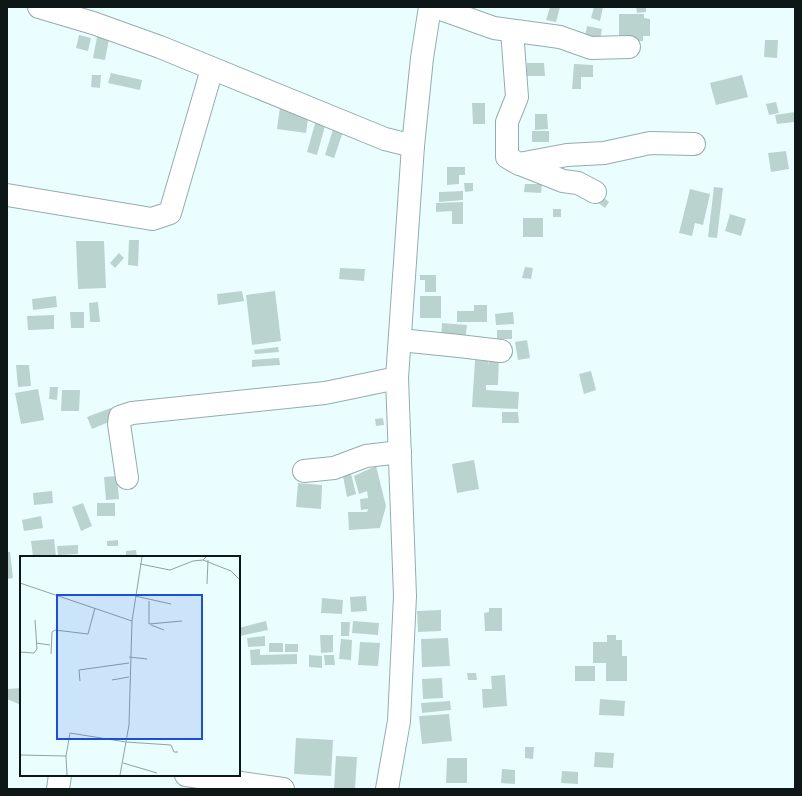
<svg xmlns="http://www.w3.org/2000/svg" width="802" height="796" font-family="'Crimson Pro',serif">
<rect width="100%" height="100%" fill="#eafeff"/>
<!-- building -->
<g fill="#bbd3ce">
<polygon points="550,7 560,7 556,22 546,20"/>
<polygon points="594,7 603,7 600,21 591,18"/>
<polygon points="636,7 646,7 646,12 637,13"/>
<polygon points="619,14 644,14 644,18 650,19 650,36 643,36 643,41 619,41"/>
<polygon points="587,26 602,29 599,45 584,41"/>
<polygon points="79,35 91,38 88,51 76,48"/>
<polygon points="97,37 109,39 105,60 93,58"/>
<polygon points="765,40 778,40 777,58 764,57"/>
<polygon points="527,63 544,63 545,76 527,76"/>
<polygon points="574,64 593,65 593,77 581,77 581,89 572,89"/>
<polygon points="111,73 142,80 140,90 108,83"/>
<polygon points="92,75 101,75 100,88 91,87"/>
<polygon points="742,75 748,97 716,105 710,83"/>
<polygon points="776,102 779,113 769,115 766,104"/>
<polygon points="472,103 485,103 485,124 473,124"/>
<polygon points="280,107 309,111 306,133 277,129"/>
<polygon points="795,112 795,122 777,124 775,115"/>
<polygon points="318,113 328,115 317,155 307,152"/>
<polygon points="535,114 547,114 548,129 535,130"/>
<polygon points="335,123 345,126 334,158 325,155"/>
<rect x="532" y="131" width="17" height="11"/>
<polygon points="786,151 789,169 771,172 768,153"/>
<polygon points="447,167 465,167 465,175 459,175 459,184 447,185"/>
<polygon points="464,183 473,183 473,191 465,192"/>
<polygon points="525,184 542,184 541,193 524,192"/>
<polygon points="714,187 723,188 717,238 708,237"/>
<polygon points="690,189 710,194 703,225 695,223 692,236 679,233"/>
<polygon points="463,191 463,200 439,202 439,192"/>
<polygon points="602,196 609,202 605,208 597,202"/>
<polygon points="463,202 463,224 452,224 452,211 436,212 436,203"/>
<rect x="553" y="209" width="8" height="8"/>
<polygon points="730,214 746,219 741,236 725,231"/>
<rect x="523" y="218" width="20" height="19"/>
<polygon points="129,240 139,240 138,266 128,265"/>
<polygon points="76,241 104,241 106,288 78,289"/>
<polygon points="119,253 124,258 115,268 110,263"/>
<polygon points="525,267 533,268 531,279 522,278"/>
<polygon points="340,268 365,269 364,281 339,279"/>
<polygon points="420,275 436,275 436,292 425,292 425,280 420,280"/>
<polygon points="242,291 244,301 218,305 217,294"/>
<polygon points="275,291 281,341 252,345 246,295"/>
<polygon points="56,296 57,307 33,310 32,299"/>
<rect x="420" y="296" width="21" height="22"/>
<polygon points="98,302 100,322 90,322 89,303"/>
<polygon points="474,305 487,305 487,322 457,322 457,311 474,311"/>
<polygon points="70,312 84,312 84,328 71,328"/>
<polygon points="513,312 514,324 496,325 495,314"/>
<polygon points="54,315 54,329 28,330 27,316"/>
<polygon points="442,323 467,325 465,342 441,339"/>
<rect x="497" y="330" width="15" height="9"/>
<polygon points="527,340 530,358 518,360 515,342"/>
<polygon points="278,347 279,352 255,354 254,350"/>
<polygon points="279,358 280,365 252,367 252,360"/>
<polygon points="489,358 499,358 498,385 486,385 486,390 519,392 518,409 472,407 475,360 488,361 488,366"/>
<polygon points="16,365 29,365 31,386 18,387"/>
<polygon points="591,371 596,390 584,394 579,374"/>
<polygon points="50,387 58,387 57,400 49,399"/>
<polygon points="38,389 44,420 21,424 15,393"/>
<polygon points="62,390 80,390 79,411 61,411"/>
<polygon points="111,408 116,419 92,429 87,417"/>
<polygon points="502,412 518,412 519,423 502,423"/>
<polygon points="383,418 384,425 376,426 375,419"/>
<polygon points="474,460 479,489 457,493 452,464"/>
<polygon points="376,466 386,506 380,528 349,530 348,512 367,512 368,509 361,510 360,499 368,498 367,491 359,494 354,476"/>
<polygon points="351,474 356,494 347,497 343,476"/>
<polygon points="117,476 119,499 106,500 104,477"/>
<polygon points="298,483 322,485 321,509 296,507"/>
<polygon points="52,491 53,503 34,505 33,493"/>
<polygon points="83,503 92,526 81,531 72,507"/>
<rect x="97" y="503" width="18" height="13"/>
<polygon points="41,516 43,528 24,531 22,520"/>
<polygon points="54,539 56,556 33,557 31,541"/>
<polygon points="118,540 118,546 107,546 107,541"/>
<polygon points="78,545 78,554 58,555 57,546"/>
<polygon points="136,550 137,557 126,557 126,551"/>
<polygon points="7,552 10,552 13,578 7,579"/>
<polygon points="366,596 367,611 351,612 350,597"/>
<polygon points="322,598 343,600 342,614 321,613"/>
<polygon points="489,608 502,608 502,631 485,631 484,613 489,612"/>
<polygon points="441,610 441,631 418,632 417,611"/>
<polygon points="266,621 268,630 240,636 239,628"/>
<polygon points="353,621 379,623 378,635 352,633"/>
<polygon points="341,622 350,622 349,636 341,636"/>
<polygon points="320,635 333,635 333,652 321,653"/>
<polygon points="607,635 616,635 616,640 622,640 622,656 627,656 627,681 606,681 606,663 593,663 593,642 607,642"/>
<polygon points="265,636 265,646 248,647 247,638"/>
<polygon points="448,638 450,666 422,667 421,639"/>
<polygon points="341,639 352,640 351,660 339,659"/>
<polygon points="360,642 380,643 378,666 358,665"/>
<rect x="269" y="643" width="14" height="9"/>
<rect x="285" y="644" width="13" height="8"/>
<polygon points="260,649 260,655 297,654 297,664 251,665 250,650"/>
<polygon points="309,655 322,656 322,668 309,667"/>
<polygon points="324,655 334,655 335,665 325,665"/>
<rect x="575" y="666" width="20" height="15"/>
<polygon points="467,673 476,673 477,680 468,680"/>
<polygon points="505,675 507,706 483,708 482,689 492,689 491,676"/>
<polygon points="442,678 443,698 423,699 422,679"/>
<polygon points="21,688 21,705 7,699 7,689"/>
<polygon points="600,699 625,701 624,716 599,715"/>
<polygon points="450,701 451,710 422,713 421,703"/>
<polygon points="449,714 452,741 422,744 419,716"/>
<polygon points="296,738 333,740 331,776 294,774"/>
<polygon points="525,747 534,747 533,759 525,758"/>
<polygon points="595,752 614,753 613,768 594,767"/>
<polygon points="336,756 357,757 355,789 334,789"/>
<polygon points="447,758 467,758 467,783 446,783"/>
<polygon points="502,769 515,770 515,784 501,783"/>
<polygon points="562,771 578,772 578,784 561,783"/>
</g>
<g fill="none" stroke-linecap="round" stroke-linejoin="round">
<!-- minor casing -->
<g stroke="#94acae" stroke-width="24">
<g id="minor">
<polyline points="39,7 93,23 160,47 385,139 413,146"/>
<polyline points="435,7 494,28 560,37 591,48 629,47"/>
<polyline points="512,31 517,97 507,122 507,157 519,164 567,155 604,153 650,143 694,144"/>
<polyline points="520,164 563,181 578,183 595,192"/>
<polyline points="7,195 152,219 170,213 212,69"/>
<polyline points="400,340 459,346 501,351"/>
<polyline points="304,471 334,468 366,456 400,452"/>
<polyline points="127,478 119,424 120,417 132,413 325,393 397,378"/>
<polyline points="186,775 283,789"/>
<polyline points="58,789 60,775"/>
<polyline points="387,789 399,721 405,596 397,378 413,146 422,58 430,7"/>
</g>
</g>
<!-- minor -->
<use href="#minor" stroke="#fff" stroke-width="22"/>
</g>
<!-- overview -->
<g transform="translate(20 556)">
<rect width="220" height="220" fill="#eafeff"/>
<path fill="none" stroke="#92a2a2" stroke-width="1" d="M183,4l28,11 9,9M120,8l30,6 23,-9 10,-1 3,-3M0,27l112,38M187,28l1,-24M115,40l36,8M129,45v23l33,-3M131,69l13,5M16,87l14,2M0,96l14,1 3,-4 -2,-29M31,98l1,-22 3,-2 33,4 7,-26M109,101l18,2M92,124l17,-3M60,125l-1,-11 50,-7M0,199l46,1 4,-23 56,9 45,3 3,7h4M46,200l1,19M103,207l34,10M100,219l9,-50 3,-104 10,-64"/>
<path fill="#1d4ed8" fill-opacity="0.15" stroke="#1d4ed8" stroke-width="2" d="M37,39h145v144h-145z"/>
<rect width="220" height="220" fill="none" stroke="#0e1717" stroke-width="2"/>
</g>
<!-- border -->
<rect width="802" height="796" fill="none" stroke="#0e1717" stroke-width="16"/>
</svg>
